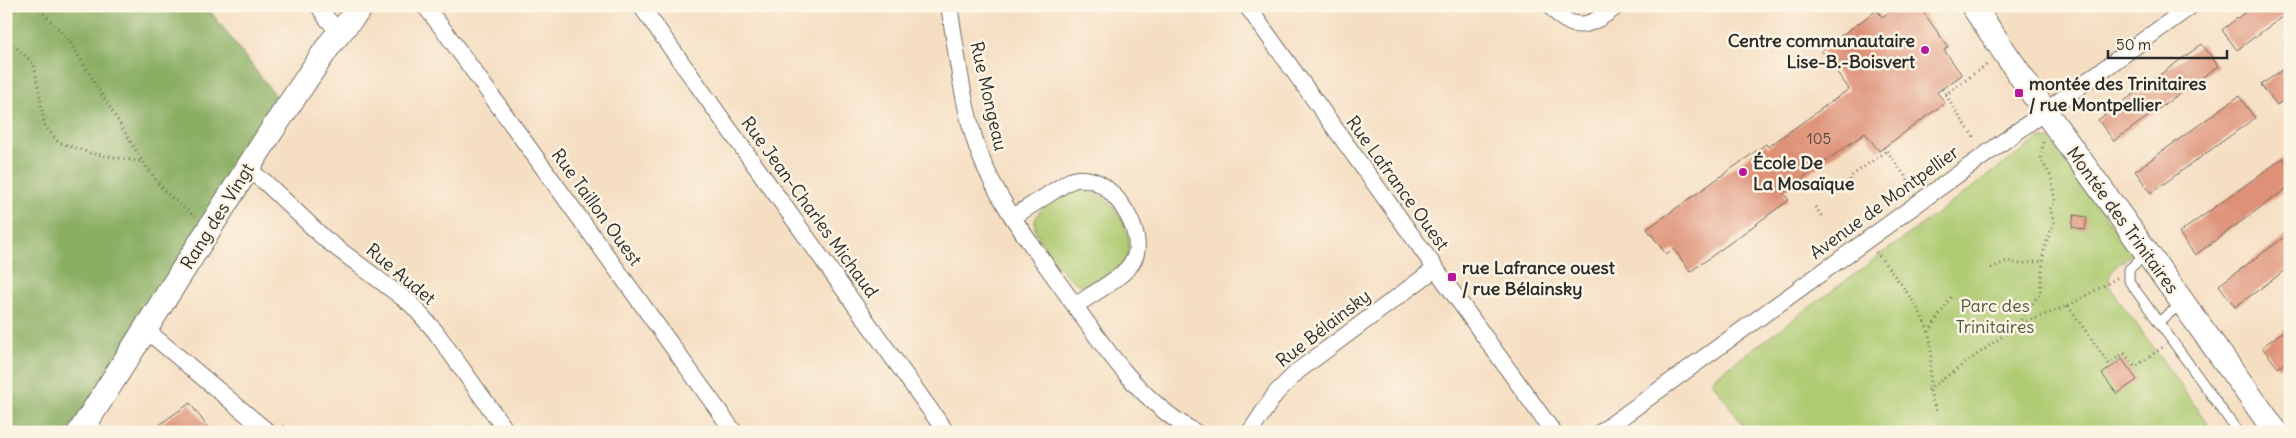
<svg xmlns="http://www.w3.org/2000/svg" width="2296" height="438" font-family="Delius,sans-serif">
<rect width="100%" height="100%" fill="#fcf5e5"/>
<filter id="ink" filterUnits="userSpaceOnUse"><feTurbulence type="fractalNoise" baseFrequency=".02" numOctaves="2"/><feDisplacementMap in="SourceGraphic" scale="10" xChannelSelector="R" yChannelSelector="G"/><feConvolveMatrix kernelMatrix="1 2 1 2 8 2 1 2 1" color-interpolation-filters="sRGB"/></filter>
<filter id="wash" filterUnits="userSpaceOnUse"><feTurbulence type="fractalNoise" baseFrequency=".0096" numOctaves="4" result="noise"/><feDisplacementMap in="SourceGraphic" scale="20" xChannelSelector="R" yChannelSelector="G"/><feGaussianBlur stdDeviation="1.12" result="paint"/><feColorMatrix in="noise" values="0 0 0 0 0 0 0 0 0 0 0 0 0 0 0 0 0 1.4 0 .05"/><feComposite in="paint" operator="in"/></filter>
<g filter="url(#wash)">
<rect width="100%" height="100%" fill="#f5dec2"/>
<!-- green -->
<g fill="#aecb72" stroke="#6c7b4e">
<path d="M2042,138l8,2 83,114c-12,9 -26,15 -24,32l99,138 -11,8h-449l-37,-52 327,-241z"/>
<path d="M1084,188c23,3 51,42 44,66 -3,10 -14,15 -22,20 -7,5 -15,11 -24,11 -13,-1 -45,-44 -47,-57 -4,-21 32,-38 49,-40z"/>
</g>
<!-- forest -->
<polygon fill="#8aaf64" stroke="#5a6d48" points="6,6 206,6 279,100 68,432 6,432"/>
<g id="blocks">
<!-- building -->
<g fill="#de9177">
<polygon points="1898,6 1919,6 1948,47 1944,50 1962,75 1937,92 1945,103 1879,151 1865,133 1783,192 1789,200 1690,272 1674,249 1666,254 1647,229 1766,144 1768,147 1849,89 1821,50 1877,10 1882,17"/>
<polygon points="2253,6 2290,6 2290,11 2237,50 2222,30"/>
<polygon points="2202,44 2218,66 2114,141 2098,120"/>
<polygon points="2290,64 2290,96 2277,105 2261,85"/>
<polygon points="2239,96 2255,118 2151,193 2135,171"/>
<polygon points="2283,158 2290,167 2290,186 2195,255 2179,233"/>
<polygon points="2074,215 2087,217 2085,230 2072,227"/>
<polygon points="2290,233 2290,267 2235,307 2219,285"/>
<polygon points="2290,326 2290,359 2278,368 2262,347"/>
<polygon points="2122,359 2137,380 2117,394 2102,374"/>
<polygon points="190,403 211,432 150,432 170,417"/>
</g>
</g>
</g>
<g filter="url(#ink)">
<use href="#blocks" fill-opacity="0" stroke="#726a60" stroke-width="1"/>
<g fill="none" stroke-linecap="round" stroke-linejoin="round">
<!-- lane casing -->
<g stroke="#726a60" stroke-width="11">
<g id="lane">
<polyline points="2147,254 2129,269 2129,281 2238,432"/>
<polyline points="2158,322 2182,304"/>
</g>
</g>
<!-- street casing -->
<g stroke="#726a60" stroke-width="18">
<g id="street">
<polyline points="319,6 327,19 340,32"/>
<polyline points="425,6 446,33 734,432"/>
<polyline points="641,6 946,432"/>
<path d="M949,6c8,47 13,96 28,141 18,51 53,96 84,139 38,54 75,113 134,146"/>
<polyline points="1247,6 1553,432"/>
<path d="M1551,6c22,30 42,19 66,0"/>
<polyline points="247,169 265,182 325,239 411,304 435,331 507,432"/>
<path d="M1013,217l55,-35c8,-4 17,-4 26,-1 23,8 52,54 40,78 -8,18 -43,35 -59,47"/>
<polyline points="145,329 268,432"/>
<polyline points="1250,432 1276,393 1299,370 1435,269"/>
<polyline points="1601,432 2191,6"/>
</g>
</g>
<!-- secondary casing -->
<g stroke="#726a60" stroke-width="26">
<g id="secondary">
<polyline points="1973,6 2044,110 2276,432"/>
<polyline points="80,432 272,130 330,44 362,6"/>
</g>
</g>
<!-- path -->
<g stroke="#726a60" stroke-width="3" stroke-dasharray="1 4" stroke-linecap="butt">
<polyline points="37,6 70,42 143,162 165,192 195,217"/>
<polyline points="6,38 34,64 45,126 58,142 90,153 143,162"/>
<polyline points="1942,89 1946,94"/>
<polyline points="1974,137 1952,106 1946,94 1989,63"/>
<polyline points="1884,147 1910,183"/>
<polyline points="1850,185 1850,177 1886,151"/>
<polyline points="1815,207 1824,219"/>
<path d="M1876,252c16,21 47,57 53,82 7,28 -7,53 9,79"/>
<polyline points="1991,268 2007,261 2019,264 2043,261"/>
<polyline points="2068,306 2109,364 2124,353 2135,367 2163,347"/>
<polyline points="2018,324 2040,293 2044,249 2054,222 2050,209 2055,202 2051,177 2041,159 2043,142"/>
<polyline points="1929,332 1952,295"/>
<polyline points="1928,390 2018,325 2068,306 2117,278"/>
<polyline points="282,426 290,432"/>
<polyline points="1578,432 1586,426"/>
</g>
<!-- lane -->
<use href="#lane" stroke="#fff" stroke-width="9"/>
<!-- street -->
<use href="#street" stroke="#fff" stroke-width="16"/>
<!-- secondary -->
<use href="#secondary" stroke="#fff" stroke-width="24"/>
</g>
</g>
<!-- markers -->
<g fill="#b5179e" stroke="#fcf5e5" stroke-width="2">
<circle cx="1925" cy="50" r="5"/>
<rect x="2014" y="88" width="10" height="10" rx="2.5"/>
<circle cx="1743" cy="172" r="5"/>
<rect x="1447" y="272" width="10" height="10" rx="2.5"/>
</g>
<g text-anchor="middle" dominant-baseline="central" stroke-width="5" stroke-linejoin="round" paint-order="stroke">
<!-- number labels -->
<g font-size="15" fill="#58443e">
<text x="1819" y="138">105</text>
</g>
<!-- poi labels -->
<g font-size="18" font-weight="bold" fill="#2b2b2b" stroke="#fcf5e5" text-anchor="start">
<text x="1915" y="40" text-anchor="end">Centre communautaire<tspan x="1915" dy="21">Lise-B.-Boisvert</tspan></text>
<text x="2029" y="83">montée des Trinitaires<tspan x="2029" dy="21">/ rue Montpellier</tspan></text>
<text x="1753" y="162">École De<tspan x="1753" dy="21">La Mosaïque</tspan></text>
<text x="1462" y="267">rue Lafrance ouest<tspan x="1462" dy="21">/ rue Bélainsky</tspan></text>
</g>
<!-- street labels -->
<g font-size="18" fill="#2b2b2b" stroke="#fcf5e5">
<text transform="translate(989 96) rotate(77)">Rue Mongeau</text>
<text transform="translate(1398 183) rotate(54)">Rue Lafrance Ouest</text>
<text transform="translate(1884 202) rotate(-36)">Avenue de Montpellier</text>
<text transform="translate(597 207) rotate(54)">Rue Taillon Ouest</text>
<text transform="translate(810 207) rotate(54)">Rue Jean-Charles Michaud</text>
<text transform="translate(217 216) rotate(-58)">Rang des Vingt</text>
<text transform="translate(2123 220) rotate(54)">Montée des Trinitaires</text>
<text transform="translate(401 274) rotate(40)">Rue Audet</text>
<text transform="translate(1323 328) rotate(-38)">Rue Bélainsky</text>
</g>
<!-- park labels -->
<g font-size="18" fill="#525b40" stroke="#fcf5e5">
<text x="1995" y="305">Parc des<tspan x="1995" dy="21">Trinitaires</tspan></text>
</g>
</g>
<!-- margin -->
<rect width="2296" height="438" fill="none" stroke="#fcf5e5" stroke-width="25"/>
<!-- scale -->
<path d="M2108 50v8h119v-8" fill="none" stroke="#2b2b2b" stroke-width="2.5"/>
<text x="2116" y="50" font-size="15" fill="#2b2b2b" stroke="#fcf5e5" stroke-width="4" paint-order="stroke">50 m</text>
</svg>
